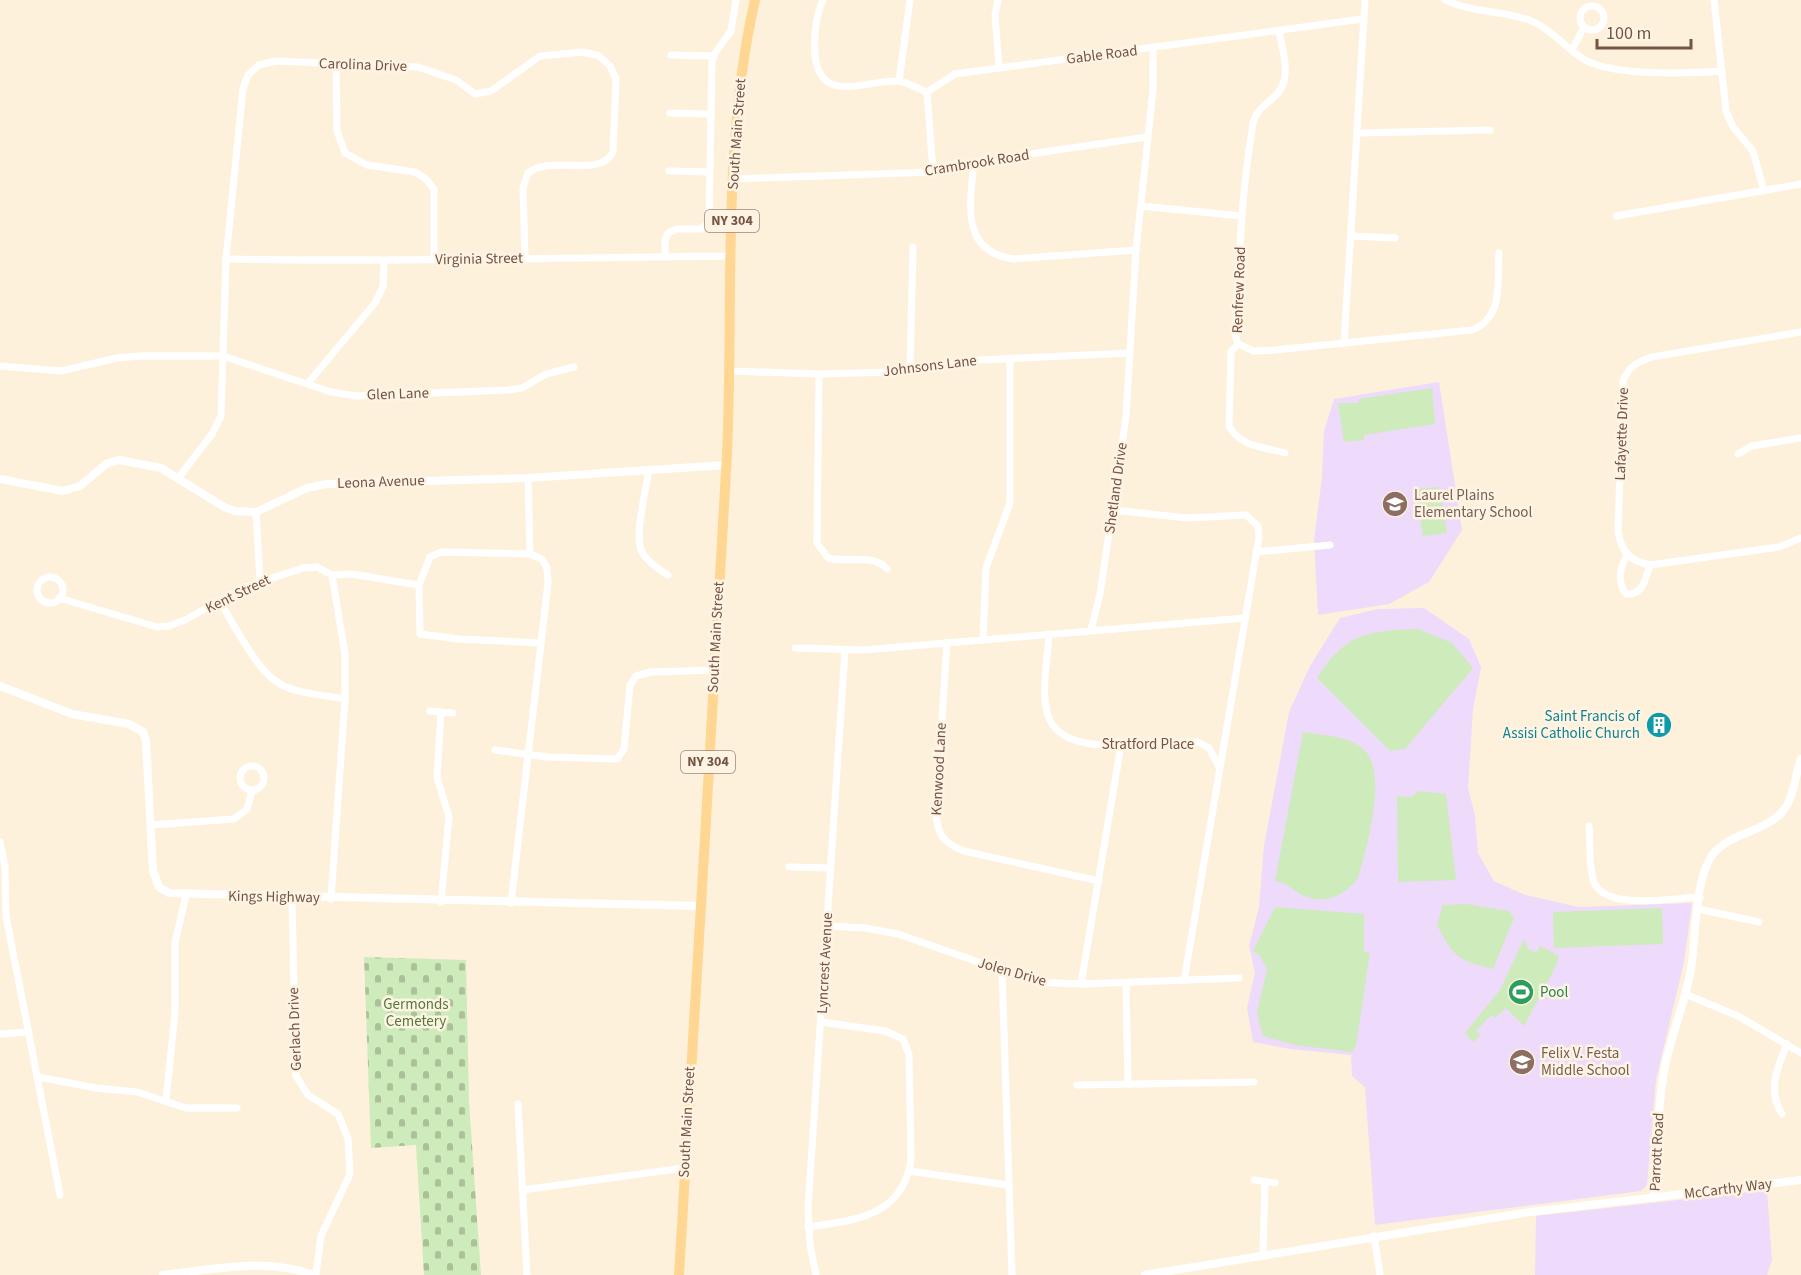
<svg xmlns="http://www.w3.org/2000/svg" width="1801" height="1275" font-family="'Source Sans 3',sans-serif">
<defs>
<pattern id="cemetery-stones" width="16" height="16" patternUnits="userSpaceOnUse" patternTransform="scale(1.5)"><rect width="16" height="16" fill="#ceebbb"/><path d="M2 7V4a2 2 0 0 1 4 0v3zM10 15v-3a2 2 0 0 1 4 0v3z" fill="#acc19a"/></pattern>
</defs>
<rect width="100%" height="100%" fill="#fef1dc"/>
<!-- education -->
<g fill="#eedafa">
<polygon points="1439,382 1462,530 1429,582 1389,604 1318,615 1314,540 1322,477 1324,431 1334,399"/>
<polygon points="1424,608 1469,639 1481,667 1473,710 1468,788 1475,815 1478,853 1494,881 1525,895 1579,907 1692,903 1684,962 1656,1080 1647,1185 1641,1191 1375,1225 1365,1087 1352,1076 1351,1055 1290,1049 1253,1042 1247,1008 1255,973 1249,946 1259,907 1264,846 1289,712 1310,666 1340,618 1378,609"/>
<polygon points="1767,1190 1772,1260 1767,1275 1535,1275 1536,1216"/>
</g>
<!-- green -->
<g fill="#ceebbb">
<polygon points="1432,388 1435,424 1364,435 1364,440 1344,442 1338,403 1359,403 1359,399"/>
<polygon points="1439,487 1447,533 1423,536 1416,489"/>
<path d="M1418,629l34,14 21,25 -68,81 -15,2 -73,-73c29,-45 49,-47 101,-49z"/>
<path d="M1303,732c18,3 49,4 62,19 23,23 1,99 -7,127 -14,19 -36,28 -58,16 -10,-6 -13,-11 -25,-13z"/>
<polygon points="1419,791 1446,794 1456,880 1398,882 1397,796 1411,797"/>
<path d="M1466,904l43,7 5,7 -21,51c-35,-9 -39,-11 -56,-44l6,-20z"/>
<polygon points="1275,907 1364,914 1364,952 1370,952 1356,1046 1352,1052 1295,1045 1263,1036 1257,1013 1267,969 1260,956 1253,951"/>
<polygon points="1662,908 1663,944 1554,948 1553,912"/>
<polygon points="1524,939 1528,949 1536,953 1540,946 1559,956 1557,964 1524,1026 1506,1008 1495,1018 1492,1015 1476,1030 1480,1035 1473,1042 1465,1033 1500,990"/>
</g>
<!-- cemetery -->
<polygon fill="url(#cemetery-stones)" points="364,957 466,960 469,1101 481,1275 424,1275 416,1145 371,1148"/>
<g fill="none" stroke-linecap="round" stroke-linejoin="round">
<!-- minor -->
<g stroke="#fff" stroke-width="7">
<path d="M823,0c-8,17 -9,36 -8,54 5,52 49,26 82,27 9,0 21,8 30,11"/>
<polyline points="998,0 995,15 999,67"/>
<path d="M1445,0c31,14 56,10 84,20 22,8 37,29 56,40 29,16 104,14 137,11"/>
<polyline points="1714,0 1726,111 1733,127 1753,151 1764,191"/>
<circle cx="1592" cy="18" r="12"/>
<polyline points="1572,50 1584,27"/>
<polyline points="671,55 714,56"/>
<polyline points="336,64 337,131 345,153 367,165 415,172 426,179 434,189 434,259"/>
<polyline points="899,81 910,0"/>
<polyline points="927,92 955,74 1362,19"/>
<polyline points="927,92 933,172"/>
<polyline points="670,113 711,114"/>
<polyline points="1358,133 1490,130"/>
<path d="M974,162c-4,42 -14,90 40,97l122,-9"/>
<polyline points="669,171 710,172"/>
<polyline points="733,179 933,172 974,162 1147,137"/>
<polyline points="1141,206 1242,216"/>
<polyline points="1616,216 1801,184"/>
<polyline points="1351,236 1395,238"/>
<polyline points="665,257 665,240 668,233 677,229 701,229 709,222 712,62 715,53 731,31 736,0"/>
<path d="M226,259c168,3 337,-1 506,-3"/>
<path d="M1801,332l-149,25c-15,5 -23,9 -29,24l-5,151c4,20 11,29 32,33l129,-18 22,-9"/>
<polyline points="1344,343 1365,0"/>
<path d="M1238,344l-3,-10c4,-70 6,-141 18,-210 3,-20 27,-24 31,-43 4,-15 -2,-34 -5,-50"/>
<path d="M1238,344l16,7 21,-1 197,-20c32,-12 25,-48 27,-77"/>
<path d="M1238,344l-7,8 -2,74c11,21 35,21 56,27"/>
<polyline points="0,366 61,371 117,358 140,356 223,356 331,392 356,396 508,390 522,388 546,374 574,367"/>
<polyline points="910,370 913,247"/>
<polyline points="730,371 819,374 893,372 979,360 1130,353"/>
<path d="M819,374l-2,169 11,15c20,5 45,-5 59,11"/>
<polyline points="308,383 375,303 383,287 384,262"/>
<polyline points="1738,454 1752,446 1801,438"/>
<path d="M649,470c-3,19 -14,63 -8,80 5,11 17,19 27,25"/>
<path d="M179,477l33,-43 9,-18 5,-157 17,-171 5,-13 11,-10 17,-4 142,6 38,13 19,14 16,-3 49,-35 43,-4 16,4 11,10 6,13 -3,73c-13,27 -62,2 -85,21l-5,15 2,70"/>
<polyline points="528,478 530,554"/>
<polyline points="1113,510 1187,518 1246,515 1258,526 1259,537 1184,981"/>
<polyline points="256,512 260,581"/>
<polyline points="1256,552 1330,545"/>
<path d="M1627,556c-8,13 -10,25 -1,38 17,1 19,-14 24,-29"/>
<circle cx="50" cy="590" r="13"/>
<polyline points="59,598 157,627 169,626 185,620 245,587 303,568 317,567 332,575 351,574 419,585"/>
<path d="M220,602c14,22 36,67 57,80 18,12 47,13 68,17"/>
<polyline points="1091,630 1100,594 1126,417 1136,250 1153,90 1153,49"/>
<path d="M1049,634c-1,24 -8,55 -2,78 12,53 113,26 151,30l11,6 10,19"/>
<polyline points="983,639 986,568 1010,503 1010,358"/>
<path d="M947,642l-11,170c1,22 7,31 28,39l135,30"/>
<polyline points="795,648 863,650 1245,618"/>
<polyline points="430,711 453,713"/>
<polyline points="495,750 547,757 617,759 624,749 630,685 636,676 651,672 714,670"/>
<circle cx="252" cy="778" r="12"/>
<polyline points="151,825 234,819 247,809 252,791"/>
<path d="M1589,826c2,17 -1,40 5,56 11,29 80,16 106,15"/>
<polyline points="0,842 5,867 6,916 60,1195"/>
<polyline points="789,867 830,868"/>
<polyline points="292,898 296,1076 308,1095 338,1114 348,1139 350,1174 321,1236 316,1275"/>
<polyline points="331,899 345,699 345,654 332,575"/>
<polyline points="441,902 449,817 437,777 441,712"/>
<polyline points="511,903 548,583 547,568 542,559 530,554 441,552 430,557 419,585 420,634 459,639 541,643"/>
<polyline points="1698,909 1759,922"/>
<polyline points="827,926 865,928 898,934 1036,982 1081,984 1239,978"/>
<polyline points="1002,971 1012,1275"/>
<polyline points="1126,983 1128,1083"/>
<polyline points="1081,984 1121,745"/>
<polyline points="1685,994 1738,1016 1801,1053"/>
<polyline points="0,1034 29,1032"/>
<polyline points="38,1077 96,1088 137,1092 186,1108 237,1108"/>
<polyline points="1077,1085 1254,1082"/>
<polyline points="166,1101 175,1012 175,943 186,895"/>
<polyline points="518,1104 527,1275"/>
<path d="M1782,1114c-15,-23 -5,-46 5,-70"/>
<polyline points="909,1171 1008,1185"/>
<polyline points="1254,1180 1275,1183"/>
<polyline points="522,1190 684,1168"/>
<path d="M808,1227c47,-7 95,-10 103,-68l-2,-104 -6,-16 -18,-8 -64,-9"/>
<polyline points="1374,1236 1380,1275"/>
<polyline points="1263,1255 1265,1182"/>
<polyline points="816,1275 810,1245 808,1208 845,650"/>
</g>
<!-- tertiary -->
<g stroke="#fff" stroke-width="8">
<polyline points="0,479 63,491 80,486 106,464 119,460 161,468 224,507 235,511 256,512 307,488 327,484 528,478 726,465"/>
<polyline points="0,686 72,714 129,724 143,732 146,741 153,871 159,887 169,893 699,906"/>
<path d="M1654,1198c3,-44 3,-88 11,-132 7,-33 20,-64 26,-97 5,-32 3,-84 20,-112 17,-26 58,-24 75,-50 9,-14 9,-33 15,-48"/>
<path d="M163,1275c46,-5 105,-18 150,0"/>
<polyline points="1145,1275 1530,1212 1801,1180"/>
</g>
<!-- primary -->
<path stroke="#ffd792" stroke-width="10" d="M679,1275c15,-274 34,-547 48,-821 7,-151 -6,-305 28,-454"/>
</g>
<!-- icons -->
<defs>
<g id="school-disc" transform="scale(1.35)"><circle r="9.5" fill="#8d6e63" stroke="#fff4e4"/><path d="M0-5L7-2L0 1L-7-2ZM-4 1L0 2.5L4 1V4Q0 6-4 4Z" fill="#fff"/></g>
<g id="building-disc" transform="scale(1.35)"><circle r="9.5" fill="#0f9aa8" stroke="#fff4e4"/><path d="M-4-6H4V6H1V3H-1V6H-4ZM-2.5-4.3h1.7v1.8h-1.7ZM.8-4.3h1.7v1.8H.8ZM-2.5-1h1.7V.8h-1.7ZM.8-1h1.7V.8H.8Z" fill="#fff"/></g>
<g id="stadium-disc" transform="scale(1.35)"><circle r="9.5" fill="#2e9e5b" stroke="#fff4e4"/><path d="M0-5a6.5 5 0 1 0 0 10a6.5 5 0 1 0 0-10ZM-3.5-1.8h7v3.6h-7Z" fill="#fff"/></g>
</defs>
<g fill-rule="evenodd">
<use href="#school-disc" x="1395" y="504"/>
<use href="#building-disc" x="1659" y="725"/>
<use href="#stadium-disc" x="1521" y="992"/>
<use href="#school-disc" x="1522" y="1062"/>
</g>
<g text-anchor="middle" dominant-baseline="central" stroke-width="5" stroke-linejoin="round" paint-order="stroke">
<!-- shield labels -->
<g fill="#fff4e4" stroke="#9e8574" stroke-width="1.5">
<rect x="705" y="210" width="54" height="22" rx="4.5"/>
<rect x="681" y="751" width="54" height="22" rx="4.5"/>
</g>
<g font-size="14" font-weight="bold" fill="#745544">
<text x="732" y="221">NY 304</text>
<text x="708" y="762">NY 304</text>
</g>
<!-- street labels -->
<g font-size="15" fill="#745544" stroke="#fff4e4">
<text transform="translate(1102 55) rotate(-7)">Gable Road</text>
<text transform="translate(363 65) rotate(2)">Carolina Drive</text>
<text transform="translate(737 134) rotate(-86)">South Main Street</text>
<text transform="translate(977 163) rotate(-9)">Crambrook Road</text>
<text transform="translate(479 259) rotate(-1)">Virginia Street</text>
<text transform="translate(1239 290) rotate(-88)">Renfrew Road</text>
<text transform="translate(930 366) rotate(-7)">Johnsons Lane</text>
<text transform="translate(398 394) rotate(-2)">Glen Lane</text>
<text transform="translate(1622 434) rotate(-88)">Lafayette Drive</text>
<text transform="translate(381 482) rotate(-2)">Leona Avenue</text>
<text transform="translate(1116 488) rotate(-82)">Shetland Drive</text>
<text transform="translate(238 594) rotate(-26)">Kent Street</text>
<text transform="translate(716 637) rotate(-87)">South Main Street</text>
<text x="1148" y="744">Stratford Place</text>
<text transform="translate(939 769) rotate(-87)">Kenwood Lane</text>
<text transform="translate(274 897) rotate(1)">Kings Highway</text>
<text transform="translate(825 963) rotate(-87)">Lyncrest Avenue</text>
<text transform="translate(1012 972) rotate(16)">Jolen Drive</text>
<text transform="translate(295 1029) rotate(-92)">Gerlach Drive</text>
<text transform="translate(687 1122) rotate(-87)">South Main Street</text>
<text transform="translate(1657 1152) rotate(-87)">Parrott Road</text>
<text transform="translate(1728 1189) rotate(-7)">McCarthy Way</text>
</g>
<!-- education labels -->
<g font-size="15" fill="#785e54" stroke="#fff4e4" text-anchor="start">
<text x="1414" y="495">Laurel Plains<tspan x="1414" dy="17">Elementary School</tspan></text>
<text x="1541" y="1053">Felix V. Festa<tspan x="1541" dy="17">Middle School</tspan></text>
</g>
<!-- culture labels -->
<g font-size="15" fill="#0d838f" stroke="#fff4e4" text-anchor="end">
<text x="1640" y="716">Saint Francis of<tspan x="1640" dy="17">Assisi Catholic Church</tspan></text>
</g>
<!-- leisure labels -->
<g font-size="15" fill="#27864d" stroke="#fff4e4" text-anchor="start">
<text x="1540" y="992">Pool</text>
</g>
<!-- park labels -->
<g font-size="15" fill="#4e7b3b" stroke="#fff4e4">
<text x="416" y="1004">Germonds<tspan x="416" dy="17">Cemetery</tspan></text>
</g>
</g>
<!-- scale -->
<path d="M1597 39v9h94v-9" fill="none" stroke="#745544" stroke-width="3"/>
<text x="1606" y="39" font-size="18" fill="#745544" stroke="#fff4e4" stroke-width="4.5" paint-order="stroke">100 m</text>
</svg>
